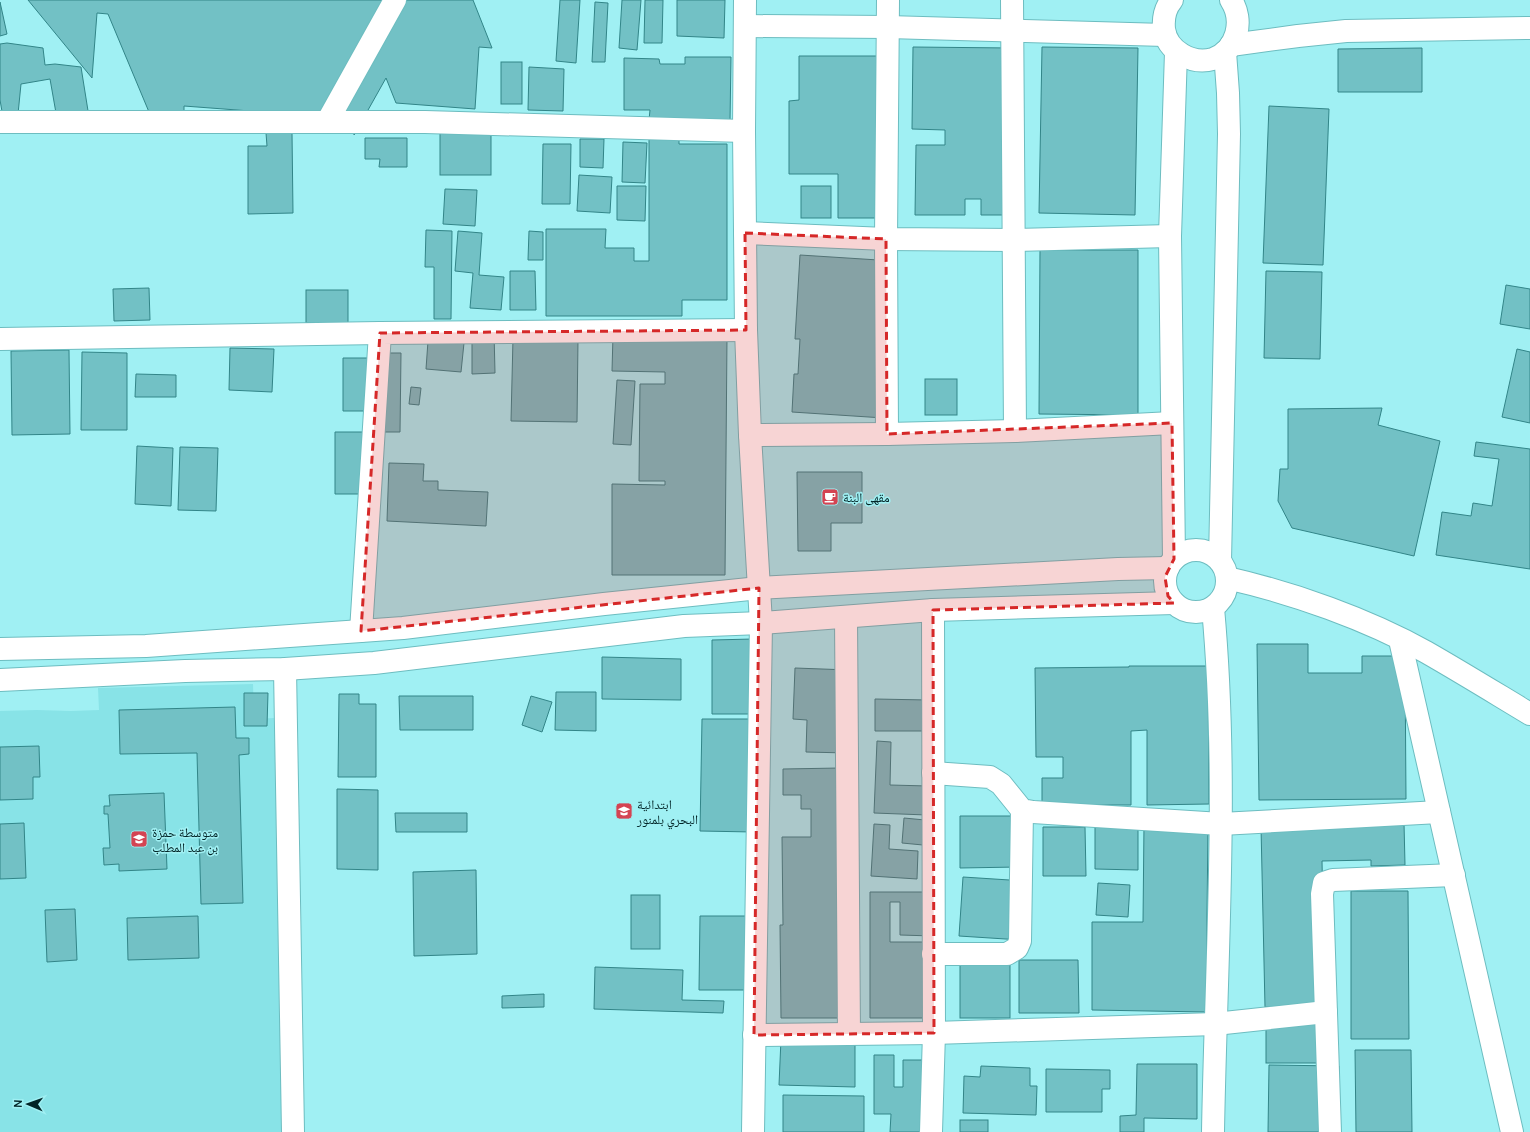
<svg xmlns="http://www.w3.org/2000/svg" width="1530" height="1132" font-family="Manrope,'Noto Naskh Arabic',sans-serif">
<rect width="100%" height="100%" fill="#a0f0f3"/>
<!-- built -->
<polygon fill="#88e3e7" points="253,684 254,719 274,718 282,959 280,977 282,1132 0,1132 0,711 37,710 71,711 99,710 98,688"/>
<!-- building -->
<g fill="#72c1c5" stroke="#328588">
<polygon points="28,0 473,0 492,48 479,47 475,109 396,103 386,78 354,135 356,119 184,106 184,115 149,112 108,14 97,13 92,78"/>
<polygon points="560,0 580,0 576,63 556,61"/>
<polygon points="622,0 641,0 637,50 619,48"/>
<polygon points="645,0 663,0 662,43 644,43"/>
<polygon points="677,0 725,0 724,38 677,36"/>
<polygon points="0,2 7,34 0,36"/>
<polygon points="595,2 608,3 605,62 592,62"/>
<polygon points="7,43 43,48 45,65 55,64 81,67 89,117 56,113 50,79 21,84 18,114 3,117 0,100 0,44"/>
<polygon points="913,47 1011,48 1015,215 981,215 981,199 965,199 965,215 915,215 916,145 945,145 945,130 912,129"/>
<polygon points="1042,47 1138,48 1135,215 1039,213"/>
<polygon points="1422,48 1422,92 1338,92 1338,49"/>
<polygon points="799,56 888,56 889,218 838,218 838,174 789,174 789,101 799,100"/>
<polygon points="685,57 731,57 730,121 649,120 650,110 624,110 624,58 659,59 660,64 685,64"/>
<rect x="501" y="62" width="21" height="42"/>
<polygon points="529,67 564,69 563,111 528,110"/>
<polygon points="1269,106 1329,109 1323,265 1263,263"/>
<rect x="440" y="125" width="51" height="50"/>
<polygon points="679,131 679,144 727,144 727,300 682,300 682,316 546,316 546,229 606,229 605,248 634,248 634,261 649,261 649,132"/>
<polygon points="266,133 292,133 293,213 248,214 248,146 267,146"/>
<polygon points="365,138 407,138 407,167 379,167 380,159 365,159"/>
<polygon points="580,139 604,139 603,168 580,167"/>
<polygon points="623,142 647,143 645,183 622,182"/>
<polygon points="543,144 571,144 570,204 542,204"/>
<polygon points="579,175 612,177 610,213 577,211"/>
<polygon points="617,186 646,186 645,221 617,220"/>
<rect x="801" y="186" width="30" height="32"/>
<polygon points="445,189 477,190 475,226 443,224"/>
<polygon points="426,230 452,231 451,319 434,319 434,267 425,267"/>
<polygon points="458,231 482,233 479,275 504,277 501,310 470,308 473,273 455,271"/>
<polygon points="529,231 543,232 543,260 528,260"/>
<polygon points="1040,250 1138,250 1138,415 1039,414"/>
<polygon points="800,255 894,261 884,418 792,412 794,374 798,374 800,339 795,339"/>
<polygon points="510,271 535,271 536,310 510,310"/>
<polygon points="1266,271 1322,272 1320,359 1264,358"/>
<polygon points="1506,285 1530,289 1530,329 1500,324"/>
<polygon points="149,288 150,320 114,321 113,289"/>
<rect x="306" y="290" width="42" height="33"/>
<polygon points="472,332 494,332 495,373 472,374"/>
<polygon points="613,335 727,336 725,575 612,575 612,484 665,485 665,481 639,481 640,384 665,384 665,372 612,371"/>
<polygon points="513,338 578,339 577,422 511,421"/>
<polygon points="428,341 464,343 461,372 426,369"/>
<polygon points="230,348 274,349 272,392 229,390"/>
<polygon points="1517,349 1530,352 1530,423 1502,417"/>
<polygon points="69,350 70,434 12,435 11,351"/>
<polygon points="82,352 127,353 127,430 81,430"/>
<polygon points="388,353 401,353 400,432 383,432 383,411 343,411 343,358 388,358"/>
<polygon points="136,374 176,375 176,397 135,397"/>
<rect x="925" y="379" width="32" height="36"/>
<polygon points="617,380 635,381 631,445 613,444"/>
<polygon points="411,387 421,388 419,405 409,404"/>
<polygon points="1382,408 1378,425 1440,441 1414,556 1292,528 1278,501 1280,469 1288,469 1288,409"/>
<polygon points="335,432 368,432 377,494 335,494"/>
<polygon points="1476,442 1530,449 1530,569 1436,555 1442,512 1471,516 1473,503 1492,506 1499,459 1474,456"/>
<polygon points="137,446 173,448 171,506 135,504"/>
<polygon points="180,447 218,448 216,511 178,510"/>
<polygon points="389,463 424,464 423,481 438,481 438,490 488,492 486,526 387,521"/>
<polygon points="797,472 862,472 862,523 831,523 831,551 798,551"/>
<polygon points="753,639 754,714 712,714 712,640"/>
<polygon points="1257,644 1308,644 1308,673 1362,673 1362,656 1405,656 1406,799 1259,800"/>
<polygon points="602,657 681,659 681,700 602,699"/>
<polygon points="1129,666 1208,666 1209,804 1147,805 1147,730 1131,731 1131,805 1042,805 1042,778 1063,778 1063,757 1036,757 1035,668 1129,667"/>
<polygon points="795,668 849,670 847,753 806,752 807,720 793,719"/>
<polygon points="556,692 596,692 596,731 555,730"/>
<polygon points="244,693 268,693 267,726 244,726"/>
<polygon points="339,694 359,694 359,704 376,704 376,777 338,777"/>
<polygon points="399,696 473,696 473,730 400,730"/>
<polygon points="531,696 552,702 542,732 522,725"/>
<polygon points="875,699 928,700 928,731 875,731"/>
<polygon points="235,707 236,738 249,738 249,754 239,755 243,903 201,904 197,753 120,754 119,710"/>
<polygon points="702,719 755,719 753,832 700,831"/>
<polygon points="877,741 891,742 890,785 928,786 927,815 874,813"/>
<polygon points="39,746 40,777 33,777 33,799 0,800 0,747"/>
<polygon points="840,768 853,1018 781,1018 780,925 783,925 782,837 811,837 811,809 801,809 801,795 783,795 783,769"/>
<polygon points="337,789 378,790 378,870 337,869"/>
<polygon points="164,793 167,869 119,871 119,864 104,865 103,848 110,848 108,814 104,814 104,806 110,806 109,795"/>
<polygon points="395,813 467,813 467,832 396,832"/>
<polygon points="960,816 1018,816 1018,867 960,868"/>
<polygon points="904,818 925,820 923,845 902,843"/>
<polygon points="24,823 26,878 0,879 0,824"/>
<polygon points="1404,823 1405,865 1371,866 1371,860 1322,861 1325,1005 1265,1007 1261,827"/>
<polygon points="874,824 890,825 889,849 918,851 917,879 871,876"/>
<polygon points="1095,824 1138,825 1138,870 1095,869"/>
<polygon points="1144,824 1208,825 1206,1012 1092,1010 1092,922 1143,922"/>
<polygon points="1043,827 1085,827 1086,876 1043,876"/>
<polygon points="476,870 477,954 414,956 413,872"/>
<polygon points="963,877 1025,881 1021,940 959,936"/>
<polygon points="1098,883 1130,885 1128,917 1096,915"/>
<polygon points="1351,891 1408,891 1409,1039 1351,1039"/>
<polygon points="870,892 933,892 933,936 900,935 900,902 890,902 890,942 923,942 923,1018 870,1018"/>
<rect x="631" y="895" width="29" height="54"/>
<polygon points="75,909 77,960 47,962 45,910"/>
<polygon points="198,916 199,958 128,960 127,918"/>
<polygon points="700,916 746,916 745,990 699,990"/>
<polygon points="1019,960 1078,960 1079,1013 1019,1013"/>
<rect x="960" y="963" width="50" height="55"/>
<polygon points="595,967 683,970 682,1000 724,1001 723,1013 594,1009"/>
<polygon points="544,994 544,1007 502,1008 502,996"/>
<rect x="1266" y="1021" width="53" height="42"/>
<polygon points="781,1039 855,1041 855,1087 779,1085"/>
<polygon points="1355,1050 1411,1050 1412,1132 1356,1132"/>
<polygon points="874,1055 894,1055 894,1087 903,1087 903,1060 931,1060 931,1132 890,1132 891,1114 874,1114"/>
<polygon points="1137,1064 1197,1064 1197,1119 1144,1118 1144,1132 1120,1132 1120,1116 1136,1115"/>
<polygon points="1269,1065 1339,1066 1339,1100 1334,1132 1268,1132"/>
<polygon points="981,1066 1030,1068 1030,1086 1037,1086 1036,1115 963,1113 964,1076 980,1077"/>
<polygon points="1046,1069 1110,1070 1110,1089 1102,1089 1102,1112 1046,1112"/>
<polygon points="783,1095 864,1096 864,1132 783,1132"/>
<rect x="960" y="1120" width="28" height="12"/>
</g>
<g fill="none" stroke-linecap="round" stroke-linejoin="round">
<!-- minor casing -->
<g stroke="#6dbdc0" stroke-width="24">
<g id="minor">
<polyline points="745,0 744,131 746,330 750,435 761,623 753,1132"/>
<polyline points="1012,0 1015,431"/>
<polyline points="745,26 888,27 1165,35"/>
<polyline points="0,122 425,122 744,131"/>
<polyline points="327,122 395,0"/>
<polyline points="745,233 886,239 1014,240 1170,236"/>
<polyline points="0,339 380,333"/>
<polyline points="887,434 886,239 888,0"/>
<polyline points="750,435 887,434 1015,431 1172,423"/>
<path d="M1227,578c66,15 140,41 199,74 35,20 69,41 104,62"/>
<path d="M1213,608c16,174 3,349 0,524"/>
<polyline points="846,617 849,1034"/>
<polyline points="361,631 380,333 746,330"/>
<polyline points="1400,640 1512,1132"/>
<polyline points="285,669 293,1132"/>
<polyline points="933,773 990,777 1001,784 1022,810 1033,812 1221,824 1439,812"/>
<polyline points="933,954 1007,954 1017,948 1020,941 1022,810"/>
<polyline points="754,1035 934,1033 1215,1024 1326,1012"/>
<polyline points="931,1132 934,1033 933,610"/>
<polyline points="1330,1132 1322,894 1324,883 1333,880 1454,875"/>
</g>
</g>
<!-- major casing -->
<g stroke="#6dbdc0" stroke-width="24">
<g id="major">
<path d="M1172,0c-7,8 -9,18 -8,29 3,22 28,36 49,30 25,-9 31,-39 18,-59"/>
<polyline points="1231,45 1298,36 1346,31 1530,28"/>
<circle cx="1196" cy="581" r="31"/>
<polyline points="1174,559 1170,236 1176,52"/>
<polyline points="1220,561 1229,134 1228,93 1225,52"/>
<polyline points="0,649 146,646 361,631 403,628 604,604 759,588 1118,569 1168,568"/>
<polyline points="0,680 185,671 285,669 374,663 684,626 761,623 933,610 1174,603"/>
</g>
</g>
<!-- minor -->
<use href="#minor" stroke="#fff" stroke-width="22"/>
<!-- major -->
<use href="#major" stroke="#fff" stroke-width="22"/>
</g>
<!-- marked area -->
<path fill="#d62828" fill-opacity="0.2" stroke="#d62828" stroke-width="3" stroke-dasharray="8 5" stroke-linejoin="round" d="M745,233l141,6 1,195 285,-11 2,136 -9,18 3,19 6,7 -241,7 1,423 -180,2 5,-447 -398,43 19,-298 366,-3z"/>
<!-- icons -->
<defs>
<g id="cafe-square" transform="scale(0.9)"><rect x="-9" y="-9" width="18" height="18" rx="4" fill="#d44352" stroke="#a0f0f3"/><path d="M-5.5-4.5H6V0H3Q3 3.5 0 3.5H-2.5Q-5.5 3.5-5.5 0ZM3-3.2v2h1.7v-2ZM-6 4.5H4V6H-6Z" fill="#fff"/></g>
<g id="school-square" transform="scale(0.9)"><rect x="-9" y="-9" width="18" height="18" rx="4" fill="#d44352" stroke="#a0f0f3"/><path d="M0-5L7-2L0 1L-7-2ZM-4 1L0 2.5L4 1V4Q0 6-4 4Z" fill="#fff"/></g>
</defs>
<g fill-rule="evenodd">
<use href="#cafe-square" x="830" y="497"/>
<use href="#school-square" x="624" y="811"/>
<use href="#school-square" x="139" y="839"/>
</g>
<g text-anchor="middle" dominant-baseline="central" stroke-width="3" stroke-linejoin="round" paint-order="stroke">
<!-- poi labels -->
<g font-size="13" fill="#012426" stroke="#a0f0f3" text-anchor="start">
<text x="843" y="497">مقهى البنة</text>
<text x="637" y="804">ابتدائية<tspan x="637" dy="15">البحري بلمنور</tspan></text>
<text x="152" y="832">متوسطة حمزة<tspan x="152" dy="15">بن عبد المطلب</tspan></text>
</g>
</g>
<!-- north arrow -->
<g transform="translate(28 1104) rotate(272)" stroke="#a0f0f3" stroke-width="3" paint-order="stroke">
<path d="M0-3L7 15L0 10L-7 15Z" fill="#012426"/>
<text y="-6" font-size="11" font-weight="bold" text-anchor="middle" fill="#012426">N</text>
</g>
</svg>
